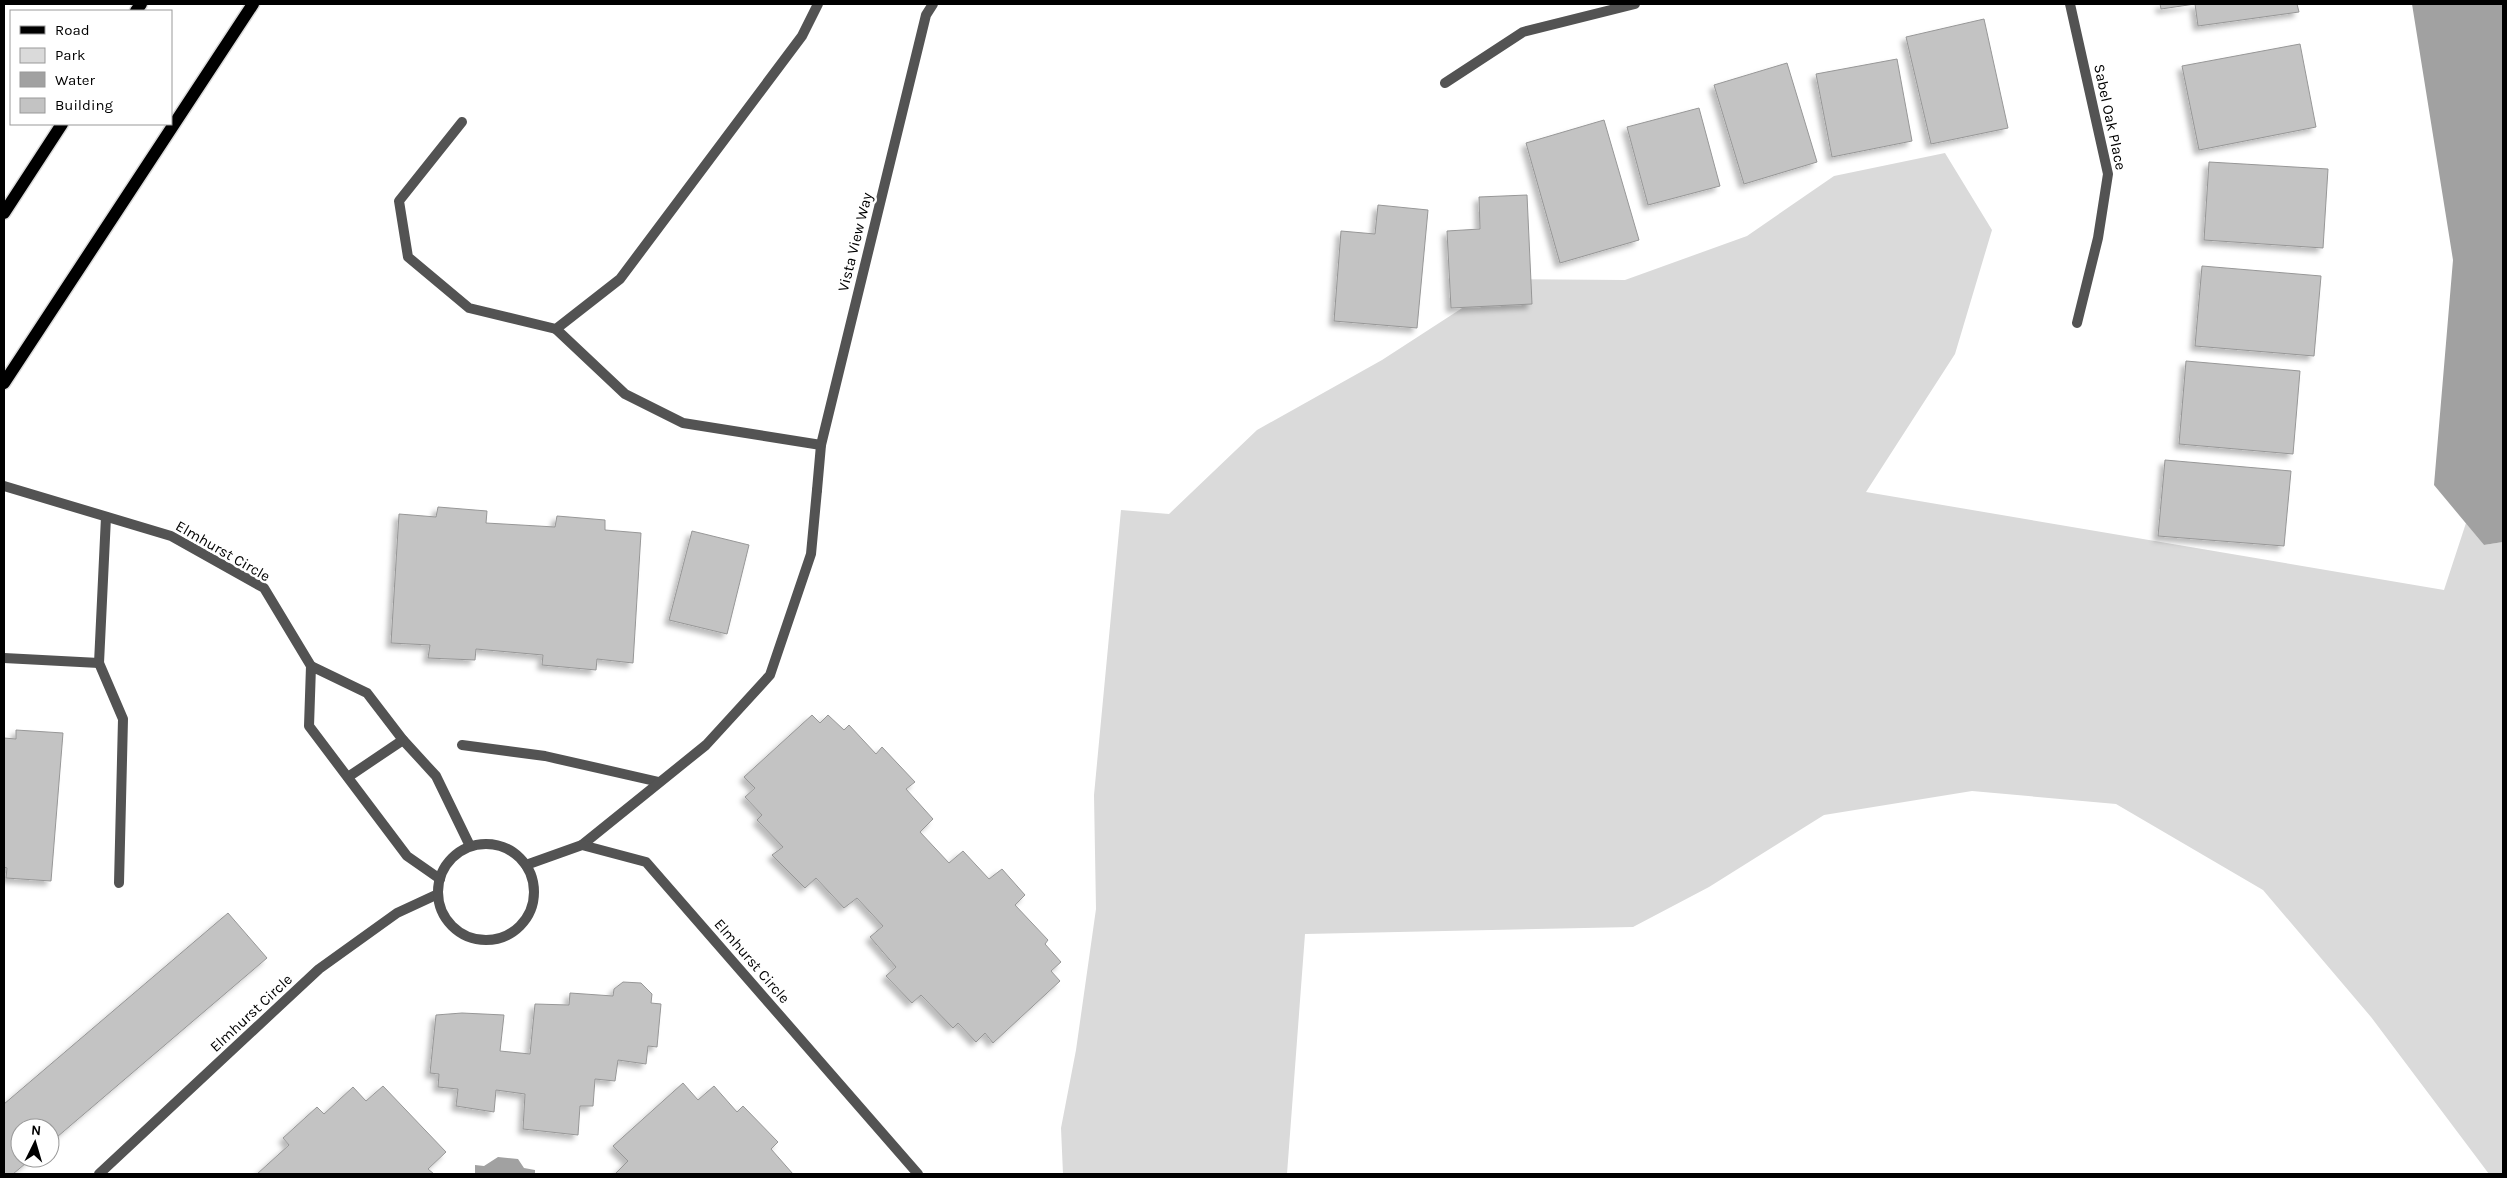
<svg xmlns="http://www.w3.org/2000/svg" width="2507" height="1178" font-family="Karla,sans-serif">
<defs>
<filter id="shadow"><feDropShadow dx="-4.5" dy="4.5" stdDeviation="2.5" flood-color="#0004"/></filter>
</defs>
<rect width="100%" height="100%" fill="#fff"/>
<!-- green -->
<polygon fill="#dadada" points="1945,153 1992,230 1955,354 1866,492 2444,590 2466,523 2484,545 2503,542 2503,1174 2489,1174 2371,1017 2263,890 2116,804 1972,791 1824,815 1709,887 1633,927 1305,934 1287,1174 1063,1174 1061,1128 1076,1050 1096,909 1094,795 1121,510 1169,514 1257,430 1382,360 1507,279 1625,280 1747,236 1834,176"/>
<!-- water -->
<g fill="#a1a1a1">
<polygon points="2412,4 2503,4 2503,542 2484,545 2434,485 2453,260"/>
<polygon points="498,1157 518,1159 524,1168 535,1170 535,1174 475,1174 475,1165 484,1166"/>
</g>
<!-- building -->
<g fill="#c3c3c3" stroke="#979797" filter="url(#shadow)">
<polygon points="2160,4 2297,4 2299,12 2198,26 2195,4 2161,9"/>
<polygon points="1984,19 2008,128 1931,144 1906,37"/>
<polygon points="2300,44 2316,127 2199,150 2182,66"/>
<polygon points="1897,59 1912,141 1832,157 1816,74"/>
<polygon points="1787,63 1817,162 1744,184 1714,85"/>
<polygon points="1699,108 1720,186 1648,205 1627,127"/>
<polygon points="1604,120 1639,240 1560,263 1526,143"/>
<polygon points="2209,162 2328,169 2323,248 2204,240"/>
<polygon points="1527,195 1532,304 1451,308 1447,231 1480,229 1479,197"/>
<polygon points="1378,205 1428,210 1417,328 1334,321 1341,231 1375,234"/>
<polygon points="2202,266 2321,276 2314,356 2195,346"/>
<polygon points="2186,361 2300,371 2293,454 2179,444"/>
<polygon points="2165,460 2291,471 2284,546 2158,536"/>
<polygon points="438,507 487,511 486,523 555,527 557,516 605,520 605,530 641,533 633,663 597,659 596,670 542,665 543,655 476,649 475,660 428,658 430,645 391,643 399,514 436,517"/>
<polygon points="692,531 749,545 727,634 669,620"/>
<polygon points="812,715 820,723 828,715 844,730 849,725 876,754 882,747 915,782 906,789 933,819 920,832 949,863 963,851 989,879 1002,869 1025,895 1015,905 1048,940 1045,944 1061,962 1051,971 1060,981 993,1043 985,1033 976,1042 958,1023 953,1028 921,995 912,1003 886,976 896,967 870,937 883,926 857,898 844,908 816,878 805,888 772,855 783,847 757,820 762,815 745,797 755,788 744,777"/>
<polygon points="16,730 63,733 51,881 6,878 7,868 4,867 4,738 16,739"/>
<polygon points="228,913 267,958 50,1143 50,1128 20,1128 20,1158 32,1158 13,1174 4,1174 4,1104"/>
<polygon points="623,982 641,983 652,994 651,1003 661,1004 657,1047 648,1046 646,1064 618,1060 615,1081 595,1079 593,1106 580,1106 578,1135 523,1129 525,1094 496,1090 494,1112 456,1106 458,1089 438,1087 439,1074 430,1073 436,1015 462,1013 504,1015 500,1051 530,1054 535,1004 569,1005 570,993 613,996 614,989"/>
<polygon points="683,1083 698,1100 714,1086 737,1112 743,1106 778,1142 771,1149 793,1174 615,1174 628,1161 613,1146"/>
<polygon points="383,1086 446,1152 428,1169 434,1174 257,1174 289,1145 283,1138 317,1107 324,1114 353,1087 366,1101"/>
</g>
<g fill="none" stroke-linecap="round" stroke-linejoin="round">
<!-- primary casing -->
<g stroke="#dbdbdb" stroke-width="15">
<g id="primary">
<polyline points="136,11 141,4"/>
<polyline points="4,213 62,124"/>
<polyline points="4,383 253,4"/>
</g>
</g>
<!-- service -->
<g stroke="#535353" stroke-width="10">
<polyline points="462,122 399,201 408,257 469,308 556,329 620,279 802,36 818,4"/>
<polyline points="556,329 625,394 683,423 821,445"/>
<polyline points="4,486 171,536 264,588 311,666"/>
<polyline points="106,517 99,663 123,719 119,883"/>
<polyline points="4,658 99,663"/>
<polyline points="462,745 545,756 659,782"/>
<polyline points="582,845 706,745 770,675 811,554 817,490"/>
<polyline points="526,865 582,845 646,862 918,1174"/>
<polyline points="99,1174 319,969 397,913 438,894"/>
</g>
<!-- minor -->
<g stroke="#535353" stroke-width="10">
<polyline points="2070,4 2108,174 2098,238 2077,323"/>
<polyline points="1445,83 1523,32 1635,4"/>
<polyline points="817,490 821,445 926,15 933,4"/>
<polyline points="348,777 403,740"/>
<circle cx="486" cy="892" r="48"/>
<polyline points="440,879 407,856 309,726 311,666 367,693 403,740 436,776 470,846"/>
</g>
<!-- primary -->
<use href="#primary" stroke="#000" stroke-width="12"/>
</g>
<g text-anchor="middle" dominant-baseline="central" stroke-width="5" stroke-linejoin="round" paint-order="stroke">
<!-- street labels -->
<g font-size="15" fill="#000" stroke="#fff">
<text transform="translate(2110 117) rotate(78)">Sabel Oak Place</text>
<text transform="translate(855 242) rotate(-76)">Vista View Way</text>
<text transform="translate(223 551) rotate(30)">Elmhurst Circle</text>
<text transform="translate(752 961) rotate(49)">Elmhurst Circle</text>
<text transform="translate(251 1013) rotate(-43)">Elmhurst Circle</text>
</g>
</g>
<!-- border -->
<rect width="2507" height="1178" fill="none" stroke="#000000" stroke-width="10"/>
<!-- legend -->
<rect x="10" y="10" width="162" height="115" fill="#ffffff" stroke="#999999"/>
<rect x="20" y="26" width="25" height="8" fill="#000000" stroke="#999999"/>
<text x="55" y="35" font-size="15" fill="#000000">Road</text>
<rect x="20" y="48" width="25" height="15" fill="#dadada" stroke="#999999"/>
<text x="55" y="60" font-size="15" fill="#000000">Park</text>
<rect x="20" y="72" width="25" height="15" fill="#a1a1a1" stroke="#999999"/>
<text x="55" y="85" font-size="15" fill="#000000">Water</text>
<rect x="20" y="98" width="25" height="15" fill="#c3c3c3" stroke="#999999"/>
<text x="55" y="110" font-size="15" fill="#000000">Building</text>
<!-- north arrow -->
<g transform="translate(35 1143) rotate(5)"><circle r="24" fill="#ffffff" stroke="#999999"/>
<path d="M0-4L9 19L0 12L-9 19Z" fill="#000000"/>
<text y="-8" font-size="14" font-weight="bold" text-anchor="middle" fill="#000000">N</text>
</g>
</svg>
